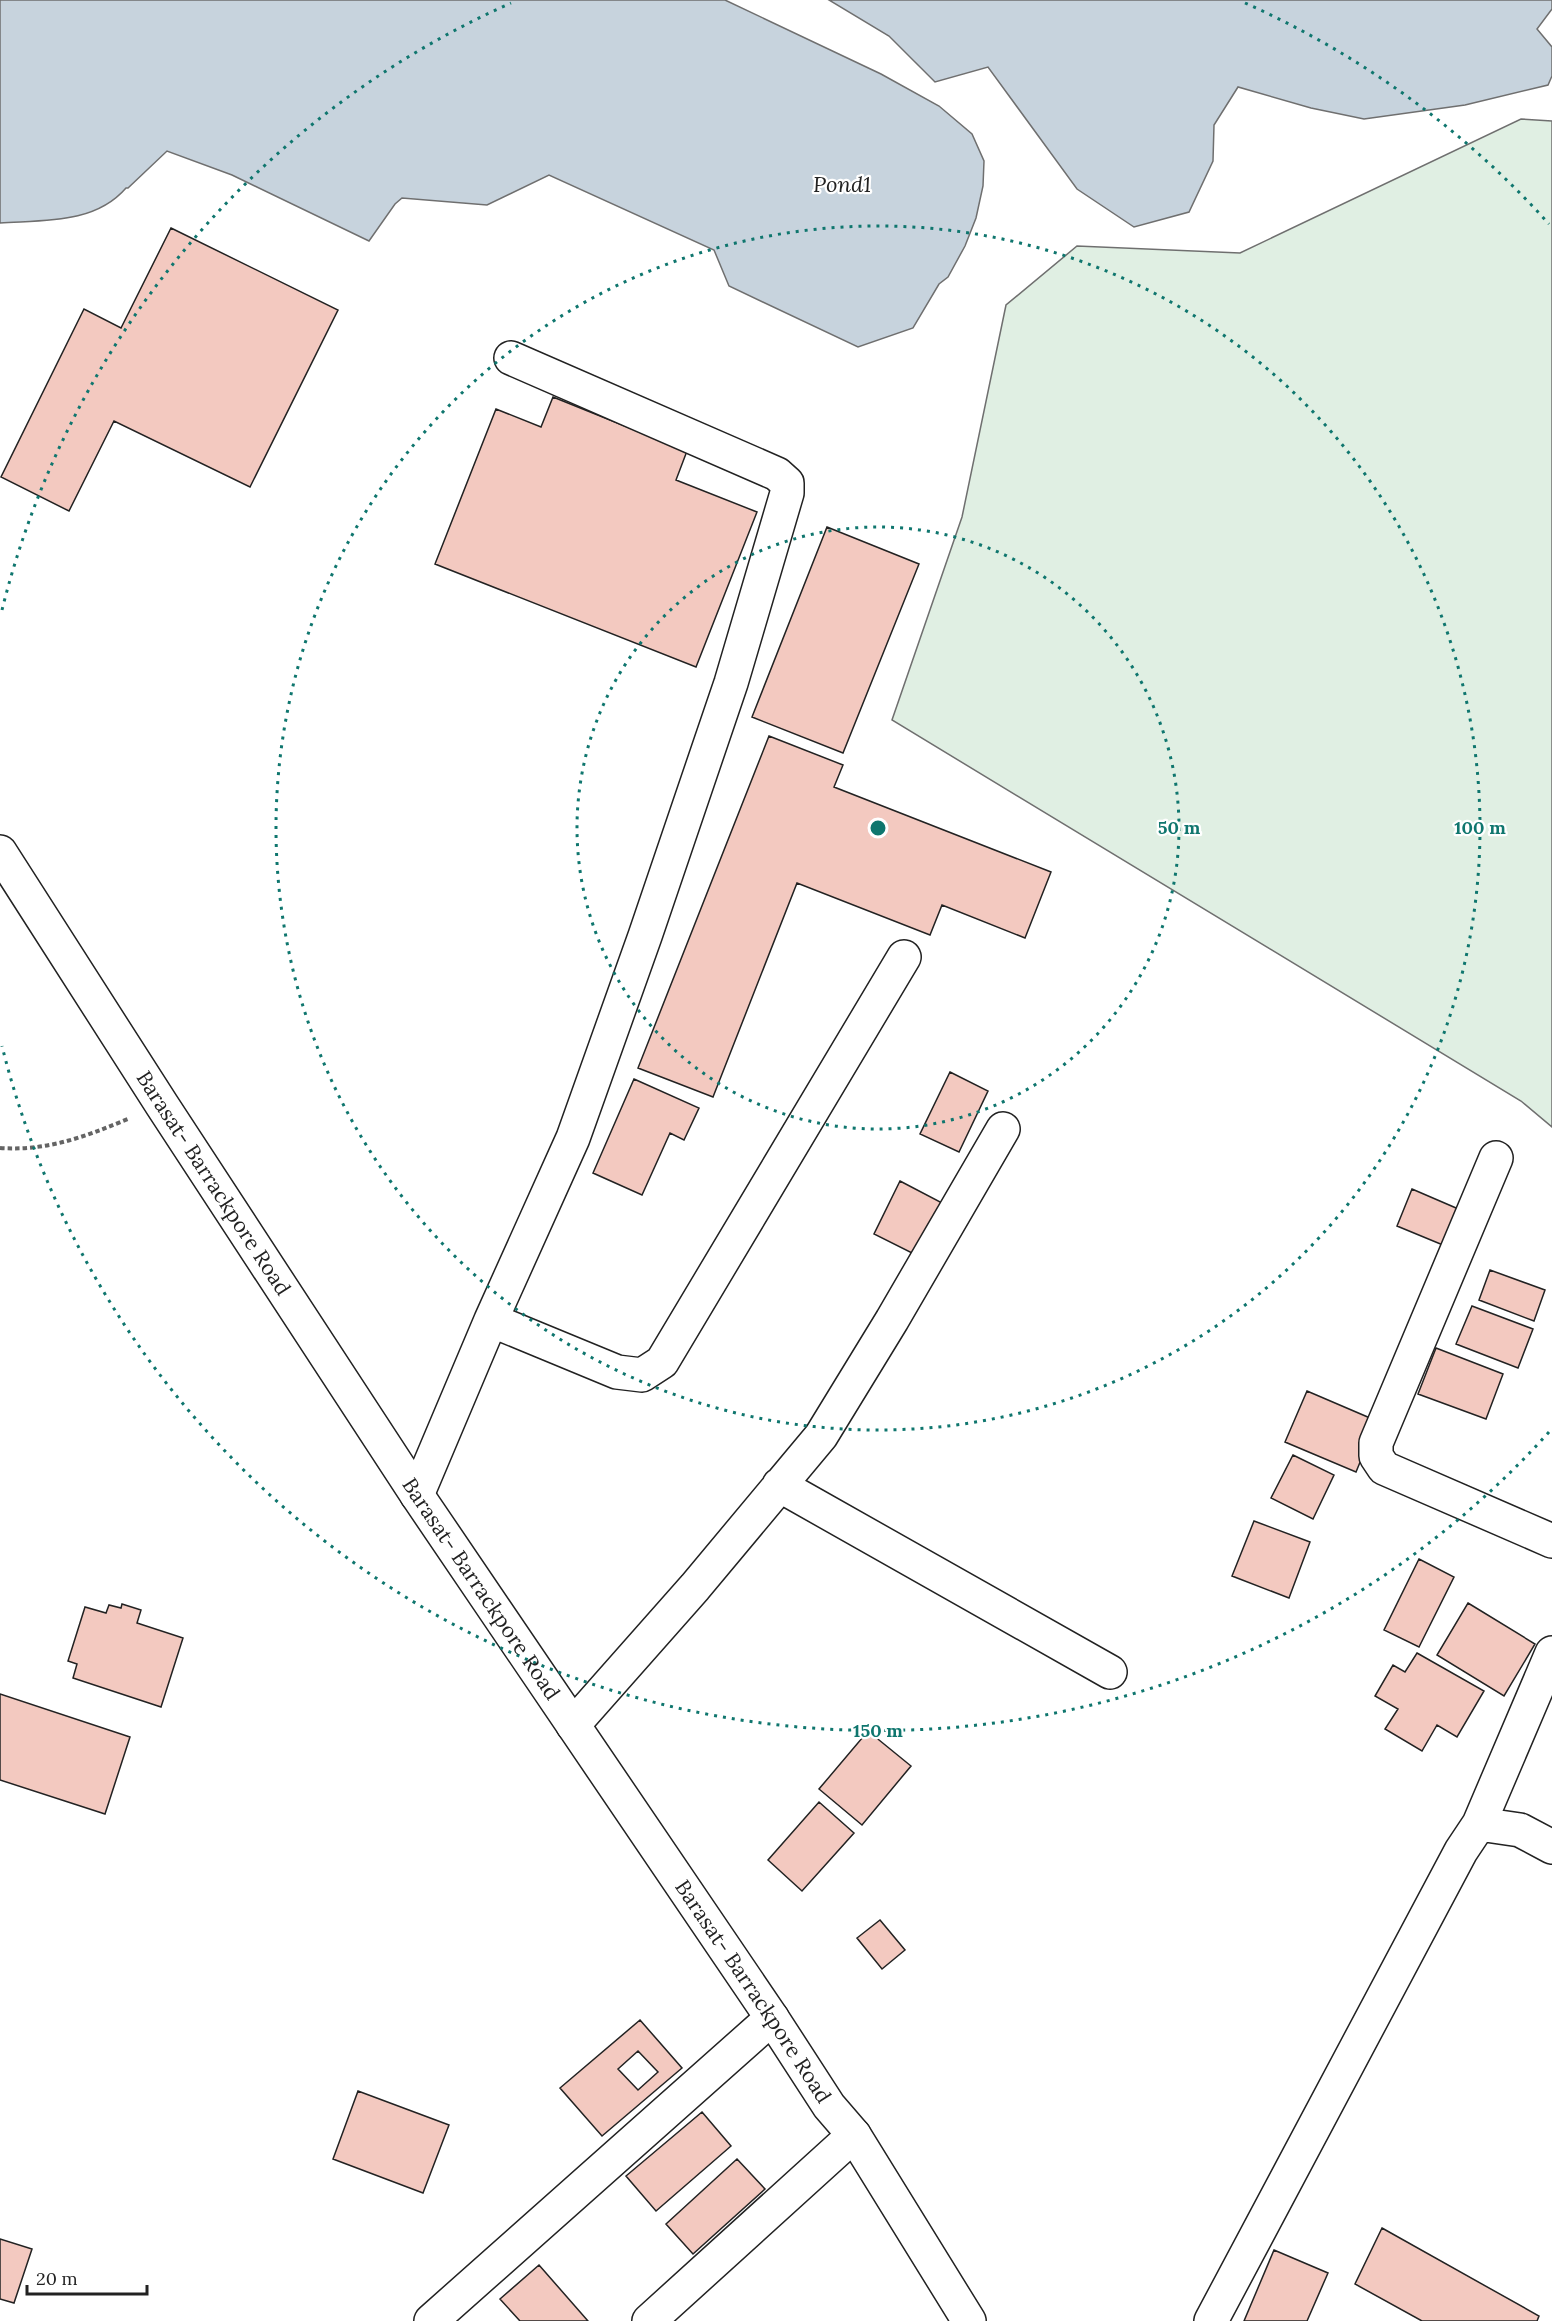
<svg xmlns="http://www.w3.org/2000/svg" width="1552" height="2321" viewBox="0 0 1552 2321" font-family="Lora,serif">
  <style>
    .green { fill: #e0efe3; stroke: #6f6f6f; stroke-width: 1.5 }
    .water { fill: #c7d3dd; stroke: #6f6f6f; stroke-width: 1.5 }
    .building { fill: #f3c9c0; stroke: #222; stroke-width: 1.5; fill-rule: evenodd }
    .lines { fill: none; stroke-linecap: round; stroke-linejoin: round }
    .street-casing { stroke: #222; stroke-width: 36 }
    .primary-casing { stroke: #222; stroke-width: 36 }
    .path { stroke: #646464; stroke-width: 4; stroke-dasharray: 4.5 3; stroke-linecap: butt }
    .street { stroke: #fff; stroke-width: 33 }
    .primary { stroke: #fff; stroke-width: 33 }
    .ring { fill: none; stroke: #0f766e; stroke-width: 3; stroke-dasharray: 3 6 }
    .labels { text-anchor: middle; stroke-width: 4.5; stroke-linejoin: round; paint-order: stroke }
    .street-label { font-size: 21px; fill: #222; stroke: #fff }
    .water-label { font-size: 22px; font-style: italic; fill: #222; stroke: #fff }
    .centre { fill: #0f766e; stroke: #fff; stroke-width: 3 }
    .ring-label { font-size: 18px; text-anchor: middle; font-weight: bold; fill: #0f766e; stroke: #fff; stroke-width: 4.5; stroke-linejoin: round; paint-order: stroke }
  </style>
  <rect width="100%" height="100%" fill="#fff"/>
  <path class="green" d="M1521,119l31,2v1006l-31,-26 -629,-381 70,-203 44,-212 71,-59 163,7z"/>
  <path class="water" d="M0,0h725l156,74 58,32 33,28 12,27 -1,25 -7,32 -11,28 -17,31 -9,7 -26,44 -55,19 -129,-61 -15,-36 -165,-75 -62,30 -85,-7 -7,6 -26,37 -137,-66 -65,-24 -39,37h-2c-31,36 -82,32 -126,35z
    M829,0h723v9l-15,20 15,18v29l-4,9 -83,20 -101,14 -53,-11 -73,-21 -24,38 -1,36 -24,51 -55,15 -57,-38 -89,-122 -53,15 -46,-46z"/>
  <path class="building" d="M171,228l167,82 -88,177 -136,-66 -45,90 -68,-34 83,-168 37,19z
    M553,397l134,54 -11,29 81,32 -61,155 -261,-103 61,-155 45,18z
    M827,527l92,37 -76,189 -91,-36z
    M769,736l74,29 -9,22 217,85 -26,66 -83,-33 -12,30 -133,-52 -84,214 -75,-29z
    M950,1072l38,19 -29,61 -39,-18z
    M634,1079l65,29 -15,32 -14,-7 -28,62 -49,-22z
    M900,1181l46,24 -26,52 -46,-23z
    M1412,1189l58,25 -15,36 -58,-24z
    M1490,1270l55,20 -11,31 -55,-21z
    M1472,1306l61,23 -15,39 -62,-24z
    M1436,1348l67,26 -17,45 -68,-25z
    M1307,1391l70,30 -21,51 -71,-30z
    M1293,1455l41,20 -21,44 -42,-21z
    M1254,1521l56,21 -21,56 -57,-22z
    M1419,1559l35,18 -35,70 -35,-17z
    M1468,1603l67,41 -31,52 -67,-41z
    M122,1604l19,6 -4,13 46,15 -22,69 -88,-29 4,-14 -9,-3 17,-54 21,6 3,-8 12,3z
    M1417,1653l67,38 -27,46 -20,-12 -15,26 -37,-22 13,-20 -23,-13 18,-31 12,7z
    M0,1694l130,43 -25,77 -105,-34z
    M868,1731l43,35 -49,59 -43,-36z
    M819,1802l35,31 -52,58 -34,-31z
    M880,1920l25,30 -23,19 -25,-31z
    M640,2020l42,48 -80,68 -42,-48zM638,2051l20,21 -20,18 -20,-21z
    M358,2091l91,34 -26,68 -90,-34z
    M702,2112l29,34 -75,65 -30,-35z
    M737,2159l28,30 -72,65 -27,-30z
    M1382,2228l157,88 -2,5h-115l-67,-37z
    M0,2239l32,10 -18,54 -14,-4z
    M1274,2250l54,23 -21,48h-63z
    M539,2265l49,56h-68l-20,-22z"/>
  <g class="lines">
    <g class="street-casing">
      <path id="street" d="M1496,1158l-120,285v13l8,12 168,73
        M491,1320l126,52 25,3 20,-13 242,-405
        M779,1485l331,187
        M417,1495l74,-175 82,-182 72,-202 86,-253 56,-190v-10l-10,-9 -266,-116
        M573,1725l122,-138 126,-151 71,-116 111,-191
        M1479,1824l73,-171
        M431,2321l341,-303
        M649,2321l205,-186
        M1211,2321l250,-470 18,-27 41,6 32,17"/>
    </g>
    <g class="primary-casing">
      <g id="primary">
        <path id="s1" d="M0,852l162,253 255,390 355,523 57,88 25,29 115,186"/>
      </g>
    </g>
    <path class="path" d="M0,1148c48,3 84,-11 128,-29"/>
    <use href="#street" class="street"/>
    <use href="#primary" class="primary"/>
  </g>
  <g class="ring">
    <circle cx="878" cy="828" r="301"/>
    <circle cx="878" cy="828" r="602"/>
    <path d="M1549 1432A903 903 0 0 1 2 1046M2 610A903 903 0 0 1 511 3M1245 3A903 903 0 0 1 1549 224"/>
  </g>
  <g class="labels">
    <g class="street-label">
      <text dy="7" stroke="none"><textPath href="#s1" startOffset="394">Barasat- Barrackpore Road</textPath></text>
      <text dy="7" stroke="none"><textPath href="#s1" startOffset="880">Barasat- Barrackpore Road</textPath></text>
      <text dy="7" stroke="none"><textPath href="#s1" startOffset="1366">Barasat- Barrackpore Road</textPath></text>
    </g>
    <g class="water-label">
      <text x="842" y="192">Pond1</text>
    </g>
  </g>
  <circle cx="878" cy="828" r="9" class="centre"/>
  <g class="ring-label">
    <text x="1179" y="834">50 m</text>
    <text x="1480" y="834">100 m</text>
    <text x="878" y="1737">150 m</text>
  </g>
  <path d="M27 2285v9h120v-9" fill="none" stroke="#222222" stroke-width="3"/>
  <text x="36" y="2285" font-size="18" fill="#222222" stroke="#ffffff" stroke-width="4.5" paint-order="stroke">20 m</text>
</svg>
